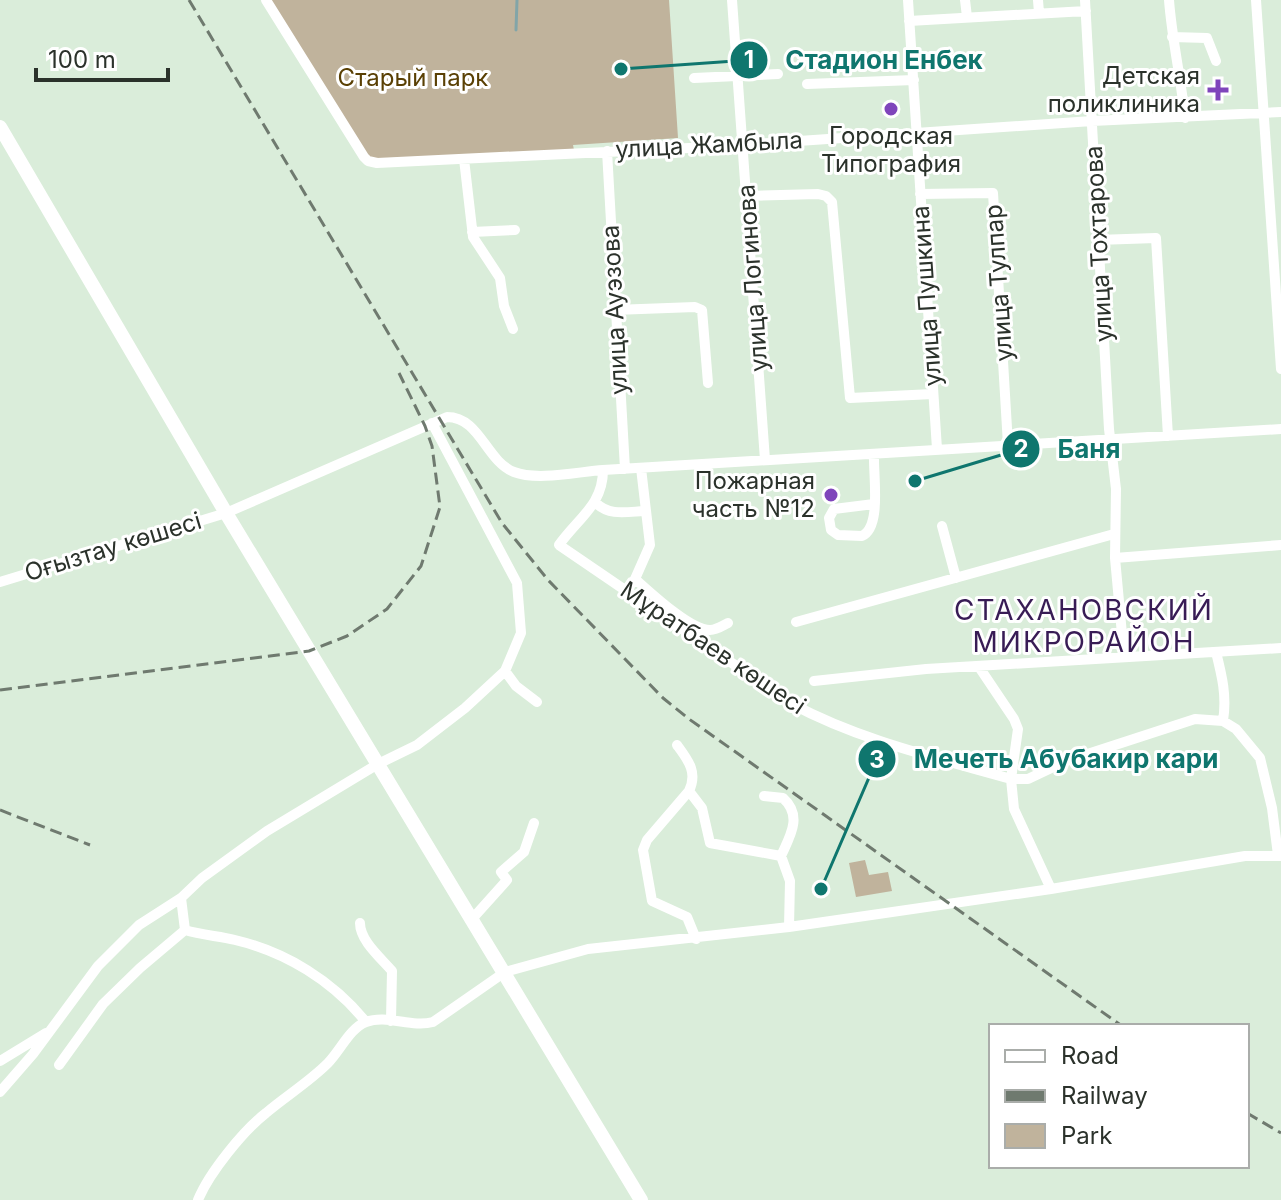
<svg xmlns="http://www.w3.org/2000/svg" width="1281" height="1200" viewBox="0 0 1281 1200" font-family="Inter,sans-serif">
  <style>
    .green { fill: #c0b39c }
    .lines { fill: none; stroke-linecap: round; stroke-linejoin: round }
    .stream { stroke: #82a5a8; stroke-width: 3 }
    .street { stroke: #fff; stroke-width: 10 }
    .secondary { stroke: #fff; stroke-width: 14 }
    .rail { stroke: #6f7a6f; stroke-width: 3; stroke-dasharray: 12 6; stroke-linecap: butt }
    .poi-dot { fill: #7f45bb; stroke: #fff; stroke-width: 3 }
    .labels { text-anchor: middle; stroke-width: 6; stroke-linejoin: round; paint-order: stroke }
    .poi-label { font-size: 24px; fill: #2b322b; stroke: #fff; text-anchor: end }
    .park-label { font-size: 24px; fill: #5a4004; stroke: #fff }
    .street-label { font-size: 24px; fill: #2b322b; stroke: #fff }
    .quarter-label { font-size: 28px; letter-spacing: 2px; fill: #381c55; stroke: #fff }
    .leader { fill: none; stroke: #0f766e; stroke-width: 3 }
    .callout-dot { fill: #0f766e; stroke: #fff; stroke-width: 3 }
    .mark-label { font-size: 24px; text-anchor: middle; font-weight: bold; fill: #fff }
    .callout-label { font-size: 26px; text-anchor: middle; font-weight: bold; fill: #0f766e; stroke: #fff; stroke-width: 6; stroke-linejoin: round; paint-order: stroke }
  </style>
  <rect width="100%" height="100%" fill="#daedda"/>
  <path class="green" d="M269,0h400l9,138 -105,7 1,5 -205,9z
    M865,860l4,15 19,-3 4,19 -36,6 -7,-34z"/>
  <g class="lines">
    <path class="stream" d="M516,30l1,-30"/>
    <path class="street" d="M266,0l98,157 4,4 9,2 333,-16 382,-26 189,-9
      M732,0l33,460
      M908,0l29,449
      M965,0l2,17
      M1038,0l1,13
      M1085,0l24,429 7,60 -1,69 9,98
      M1169,0c3,40 12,78 16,118
      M1256,0l25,369
      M909,21l177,-10
      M1172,37l35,1 9,23
      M694,78l84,-4
      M807,84l107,-4
      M607,151l18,318
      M464,159l9,78 27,41 4,28 9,23
      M920,194l73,-1 15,252
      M748,196l70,-2 8,2 6,6 18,196 83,-4
      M472,232l43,-2
      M1097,240l59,-2 12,198
      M614,310l81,-3 7,3 6,73
      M874,454c-1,21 8,73 -12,82l-24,-1 -7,-5 -2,-12 5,-9 40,-5
      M603,470c0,35 -25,48 -44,75l233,159c67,36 145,54 219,75h17l38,-18 129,-42 28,2 13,8 24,29 12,50 6,47
      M596,503c13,13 30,9 48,8
      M942,526l14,52
      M1115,558l166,-13
      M635,579c16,14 55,51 75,51 7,0 12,-4 18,-7
      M0,582l226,-69 221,-96c33,0 39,44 67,55 23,9 63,0 89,-2l678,-41
      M627,589l8,-10 15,-34 -9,-77
      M796,622l318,-88
      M1216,652c6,24 11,44 7,69
      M979,667l35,52 4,10 -7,50 3,30 37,80
      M505,671l11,15 21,16
      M814,681l112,-12 355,-21
      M677,745c11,15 21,27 12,46l-42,49 -4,10 9,51 35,16 9,22
      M689,791l13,17 8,35 71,13 9,25 -1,46
      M764,796l19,2c20,18 7,38 -2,58
      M181,898l4,32
      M473,918l34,-38 -6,-8 23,-20 10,-29
      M360,923c0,18 21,35 32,48l-1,50
      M185,930c16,5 33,6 50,10 51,12 98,41 131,82
      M0,1061l46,-28
      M59,1065l44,-61 37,-36 45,-38
      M0,1092l33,-38 65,-88 41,-41 42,-27 21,-20 65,-47 111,-67 39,-19 48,-37 40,-37 16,-38 -4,-50 -85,-160
      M198,1200c11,-27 45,-69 68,-87 20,-17 43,-31 62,-50 12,-12 22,-35 38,-41 21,-8 45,6 67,0l72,-50 83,-23 201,-22 262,-38 194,-33h36"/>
    <path class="secondary" d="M0,127l226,386 415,687"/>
    <path class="rail" d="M189,0l313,523 46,57 115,118 26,21 433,307
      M0,690l309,-39 38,-15 40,-27 34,-43 19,-59 -8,-61 -7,-20 -26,-53
      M0,810l90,35
      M1247,1113l34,20"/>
  </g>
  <g class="poi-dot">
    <path d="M1214 78h8v8h8v8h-8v8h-8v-8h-8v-8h8z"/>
    <circle cx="891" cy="109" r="8"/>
    <circle cx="831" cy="495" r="8"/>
  </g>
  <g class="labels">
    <g class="poi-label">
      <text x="1200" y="84">Детская<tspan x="1200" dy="28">поликлиника</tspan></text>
      <text x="891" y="144" text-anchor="middle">Городская<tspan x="891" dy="28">Типография</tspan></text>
      <text x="815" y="489">Пожарная<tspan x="815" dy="28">часть №12</tspan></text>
    </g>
    <g class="park-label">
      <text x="413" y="86">Старый парк</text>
    </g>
    <g class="street-label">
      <text transform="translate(709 145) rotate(-3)" y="8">улица Жамбыла</text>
      <text transform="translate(1099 244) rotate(-93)" y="8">улица Тохтарова</text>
      <text transform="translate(753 278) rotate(-94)" y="8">улица Логинова</text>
      <text transform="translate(999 283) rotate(-94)" y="8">улица Тулпар</text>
      <text transform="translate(927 296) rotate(-94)" y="8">улица Пушкина</text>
      <text transform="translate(615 310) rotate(-93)" y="8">улица Ауэзова</text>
      <text transform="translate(113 547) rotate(-17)" y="8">Оғызтау көшесі</text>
      <text transform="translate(713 648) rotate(34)" y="8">Мұратбаев көшесі</text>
    </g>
    <g class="quarter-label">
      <text x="1084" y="620">СТАХАНОВСКИЙ<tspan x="1084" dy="32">МИКРОРАЙОН</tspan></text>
    </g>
  </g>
  <path class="leader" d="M621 69L749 60M915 481L1021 449M821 889L877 759"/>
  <g class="callout-dot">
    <circle cx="621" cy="69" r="8"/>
    <circle cx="915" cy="481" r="8"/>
    <circle cx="821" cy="889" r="8"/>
    <circle cx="749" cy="60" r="20"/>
    <circle cx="1021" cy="449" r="20"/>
    <circle cx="877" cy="759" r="20"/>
  </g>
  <g class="mark-label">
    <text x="749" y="68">1</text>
    <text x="1021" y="457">2</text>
    <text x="877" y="768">3</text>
  </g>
  <g class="callout-label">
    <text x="884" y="69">Стадион Енбек</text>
    <text x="1089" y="458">Баня</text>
    <text x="1066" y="768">Мечеть Абубакир кари</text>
  </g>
  <rect x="989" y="1024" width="260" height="144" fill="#ffffff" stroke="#aaadaa" stroke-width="2"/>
  <rect x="1005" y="1050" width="40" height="12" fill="#ffffff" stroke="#aaadaa" stroke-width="2"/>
  <text x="1061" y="1064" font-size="24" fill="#2b322b">Road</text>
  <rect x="1005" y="1090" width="40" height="12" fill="#6f7a6f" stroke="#aaadaa" stroke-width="2"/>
  <text x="1061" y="1104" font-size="24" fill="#2b322b">Railway</text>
  <rect x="1005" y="1124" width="40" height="24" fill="#c0b39c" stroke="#aaadaa" stroke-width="2"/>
  <text x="1061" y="1144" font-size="24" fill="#2b322b">Park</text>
  <path d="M36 68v12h132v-12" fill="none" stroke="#2b322b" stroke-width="4"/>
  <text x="48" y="68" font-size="24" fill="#2b322b" stroke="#ffffff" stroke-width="6" paint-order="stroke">100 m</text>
</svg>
